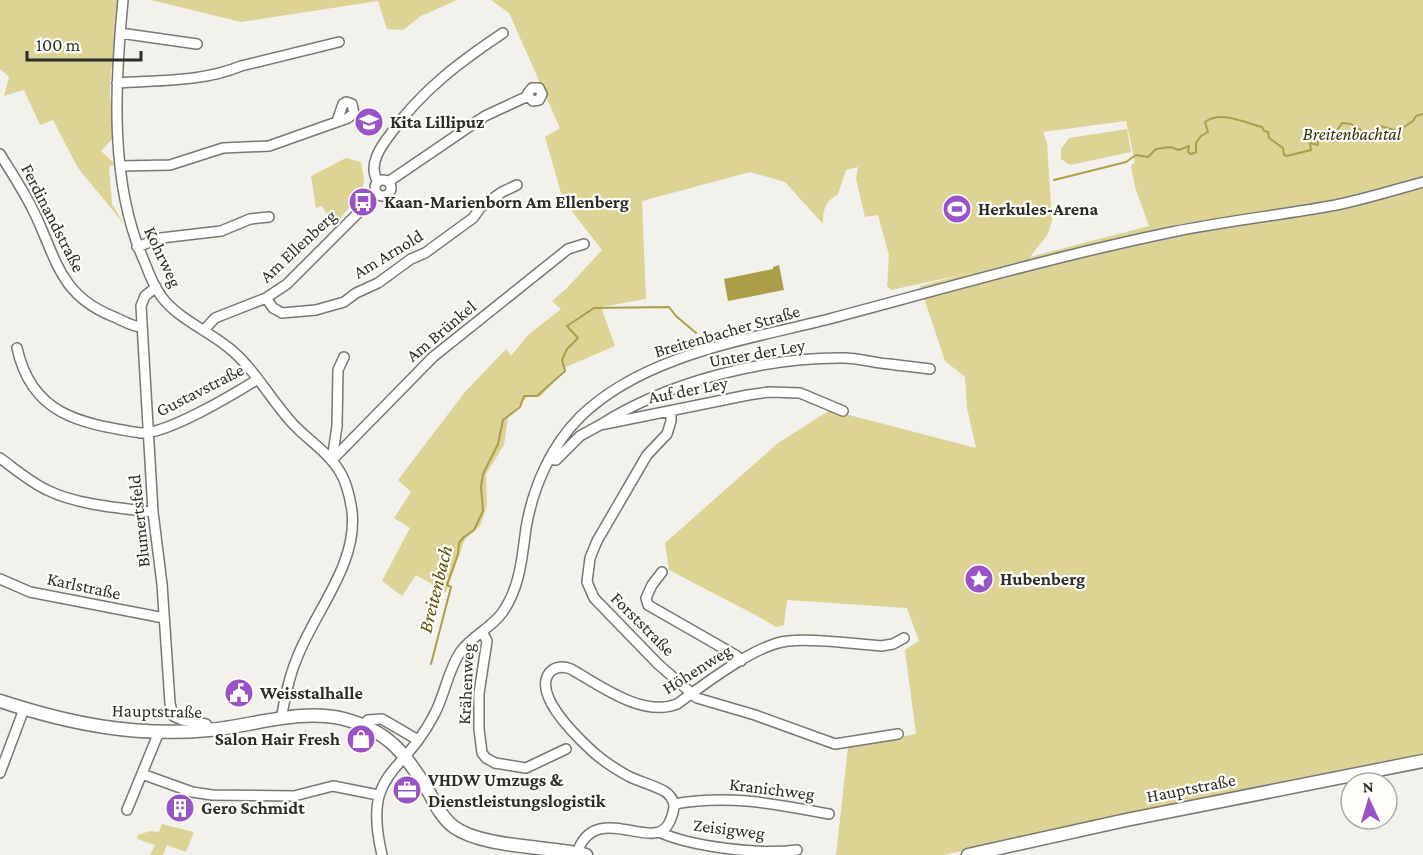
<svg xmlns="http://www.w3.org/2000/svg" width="1423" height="855" viewBox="0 0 1423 855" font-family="'Crimson Pro',serif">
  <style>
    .green { fill: #ddd395; fill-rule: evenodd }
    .water { fill: #ac9e48 }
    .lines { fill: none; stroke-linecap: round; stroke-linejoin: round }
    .stream { stroke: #ac9e48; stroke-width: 2 }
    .minor-casing { stroke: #787771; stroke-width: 12 }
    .major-casing { stroke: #787771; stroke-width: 15 }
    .minor { stroke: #fff; stroke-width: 9 }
    .major { stroke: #fff; stroke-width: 12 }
    .labels { text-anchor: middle; stroke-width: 4.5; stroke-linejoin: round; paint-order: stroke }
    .poi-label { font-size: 18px; font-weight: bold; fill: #2c2c29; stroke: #fffef9; text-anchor: start }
    .park-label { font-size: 18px; font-style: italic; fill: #363009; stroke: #fffef9 }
    .street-label { font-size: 18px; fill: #2c2c29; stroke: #fffef9 }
    .water-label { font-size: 20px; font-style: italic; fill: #5a500c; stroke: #fffef9 }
  </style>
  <rect width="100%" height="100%" fill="#f2f1eb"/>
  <path class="green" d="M0,0h120l-7,67 -2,1 -1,27 4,42 -13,14 14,13 -6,3 3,37 12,20 -46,-56 -25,-48 -13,5 -16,-35 -20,6 5,-19 -9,-8z
    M151,0h306l-36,16 -18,14 -16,-1 -9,-28 -137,21z
    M491,0h932v755l-189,37 -291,63h-107l12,-108 68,-13 -11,-84 14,-9 -12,-33 -120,-8 -3,25 -8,2 -13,-8 -94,-49 -4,-27 113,-100 52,-33 146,38 -9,-40 -2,-31 -20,-16 -25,-75 45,-12 -74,16 -4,-4 2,-31 -11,-40 -13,2 -9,-38 2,-12 -12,3 -8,24c-13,8 -15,15 -15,30l-38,-42 -35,-10 -108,29 4,98 -45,8 14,39 -49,21 -26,30 -11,-2 -21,22 -4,28 -18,29 1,32 -7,20 -15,13 -19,53 -30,-17 -14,21 -20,-15 28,-53 -16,-10 17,-26 -13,-12 67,-88 41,-43 5,7 17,-21 33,-26 -9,-8 14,-12 36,-39 -39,-50 -18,-63 15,-9 -51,-115zM1126,121l9,41 -4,4 4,21 14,39 -119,31 18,-23 4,-14 -5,-77 -4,-11z
    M1127,129l4,23 -61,13 -9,-6v-10l8,-11z
    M346,158l15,4 3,18 -2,12 -28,34 -12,-20 -6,2 -5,-32z
    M162,824l32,8 -8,20 -19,-7 -4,10h-13l5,-10 -18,-6 1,-4 12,-4 9,1z"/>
  <path class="water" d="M779,265l5,25 -56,11 -4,-22 49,-10v-2z"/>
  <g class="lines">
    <path class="stream" d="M1054,180l72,-18 10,-7 12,2 8,-8 14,-2 9,3 10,-4 -1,6 3,2 5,-2v-9l5,-7 7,-4 -3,-10c16,-12 40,1 57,5l2,4 4,1 1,6 14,10 1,7 3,1 24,-6 -1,-7 8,2 -1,-7 3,-2 11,5 7,-1v-5h-4l8,-12 9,1 13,8 11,1 5,-7 18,5 15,-10 3,-5 7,-2
      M431,664l20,-77 -4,-2 11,-31 1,-11 5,-6 10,-7 9,-19 -2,-24 2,-13 15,-30 5,-24 17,-13 4,-11h13l28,-25 -3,-11 5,-11 11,-11 -11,-12 27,-18 75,-1 7,9 20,17"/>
    <g class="minor-casing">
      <path id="minor" d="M123,0c-8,84 -14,185 22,263 4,11 9,23 16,33 17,23 46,34 68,52 26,21 41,51 64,76 15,16 36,29 47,48 7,11 10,26 12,39 6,53 -37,100 -55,147 -8,19 -12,40 -16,61
        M120,33l77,11
        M117,83c41,-3 86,-1 124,-17l98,-24
        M0,154c11,18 23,36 33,56 23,46 25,84 79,106 10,4 20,11 30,11
        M120,166l50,-1 53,-17 46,-2 79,-28 6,-5 -2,-9 -6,-2 -3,2 -6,17
        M375 188a8 8 0 1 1 16 0a8 8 0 1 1-16 0Z
        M378,182c-11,-17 3,-36 14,-50 30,-42 69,-71 111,-99
        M388,182l97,-66 43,-20v-3l4,-5h7l3,6 -3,6 -6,1 -5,-5
        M137,247l24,-9 60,-7 29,-12 19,-2
        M156,287l-11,9 -4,10 12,206 9,72 8,119 3,13 9,4 24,4 4,6
        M266,298l7,10 9,5 34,-3 28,-8 12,-9 22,-10 33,-24 14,-6 48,-35 8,-11 21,-15 15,-7
        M204,330l11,-12 51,-20 21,-14 90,-90
        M17,348c15,68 64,75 123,85 26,2 94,-39 118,-54
        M671,412v9l-4,13 -20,21 -50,86 -7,17 -3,24 7,16 64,66 39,34 58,17 80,29 63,-10
        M600,425c67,-43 164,-68 244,-67 15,0 30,5 45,6 14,2 27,3 41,5
        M0,458c15,11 30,24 47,32 30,15 73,18 106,22
        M549,459l7,1 24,-24 20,-11 148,-30 21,-3 31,1 43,18
        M332,460l101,-103 135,-108 16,-5
        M332,460l5,-34 1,-56 6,-13
        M662,572l-10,13 -6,13 2,7 89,51 4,5
        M0,579l30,13 134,26
        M482,632l5,9 -8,52v36l3,24 4,5 9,5 31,5 40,-19
        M363,725l5,-5 14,-1 36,21
        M0,773l24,-64
        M142,774l50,18 20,3 82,1 39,-10 45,9
        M674,804c56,-10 101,0 155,10
        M127,810l32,-78
        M659,832c33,15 102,23 138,18
        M577,853c18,-54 77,1 92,-30 3,-6 5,-12 5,-18 -1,-6 -5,-11 -10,-14 -11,-6 -23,-9 -34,-14 -13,-7 -27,-16 -38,-26 -14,-13 -61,-57 -42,-79 6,-6 13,-6 21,-3 28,16 72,49 106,35 28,-20 79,-60 111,-63 26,-3 66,3 93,5l12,-2 11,-6
        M382,855c-20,-85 20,-78 52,-140 11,-20 14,-46 27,-64 11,-15 30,-23 41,-38 18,-25 20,-55 24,-85 7,-41 25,-82 54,-111 63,-62 166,-77 249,-98 113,-30 227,-63 343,-87 54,-11 109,-17 164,-27 29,-6 58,-15 87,-23"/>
    </g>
    <g class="major-casing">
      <path id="major" d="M0,701c70,23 136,36 209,29 44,-4 91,-22 135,-11 46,12 63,37 86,75 6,12 13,25 24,33 29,21 95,19 132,28
        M968,855l158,-35 297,-59"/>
    </g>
    <use href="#minor" class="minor"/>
    <use href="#major" class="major"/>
  </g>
  <defs>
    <g id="school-disc" transform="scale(1.5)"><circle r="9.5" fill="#9953c6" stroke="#fffef9"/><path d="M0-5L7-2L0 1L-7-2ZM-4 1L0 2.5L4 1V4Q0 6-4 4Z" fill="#fff"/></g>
    <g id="bus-disc" transform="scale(1.5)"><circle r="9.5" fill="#9953c6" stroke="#fffef9"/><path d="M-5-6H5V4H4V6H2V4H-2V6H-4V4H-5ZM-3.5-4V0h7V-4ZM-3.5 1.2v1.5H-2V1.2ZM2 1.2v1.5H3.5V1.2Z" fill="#fff"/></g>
    <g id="stadium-disc" transform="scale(1.5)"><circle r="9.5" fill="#9953c6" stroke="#fffef9"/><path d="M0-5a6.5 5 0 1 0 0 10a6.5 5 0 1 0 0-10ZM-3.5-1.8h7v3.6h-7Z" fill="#fff"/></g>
    <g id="sight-disc" transform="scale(1.5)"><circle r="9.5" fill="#9953c6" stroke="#fffef9"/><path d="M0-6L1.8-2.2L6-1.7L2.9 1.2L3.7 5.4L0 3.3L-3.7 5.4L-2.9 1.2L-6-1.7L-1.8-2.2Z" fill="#fff"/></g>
    <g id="civic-disc" transform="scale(1.5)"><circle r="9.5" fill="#9953c6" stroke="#fffef9"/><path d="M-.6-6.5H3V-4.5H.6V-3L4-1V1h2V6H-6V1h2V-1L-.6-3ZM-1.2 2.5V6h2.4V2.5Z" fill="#fff"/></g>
    <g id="shop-disc" transform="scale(1.5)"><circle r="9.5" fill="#9953c6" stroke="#fffef9"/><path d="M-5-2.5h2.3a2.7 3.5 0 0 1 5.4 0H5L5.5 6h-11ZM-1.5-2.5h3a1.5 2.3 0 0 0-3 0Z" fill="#fff"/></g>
    <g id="office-disc" transform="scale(1.5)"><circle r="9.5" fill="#9953c6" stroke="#fffef9"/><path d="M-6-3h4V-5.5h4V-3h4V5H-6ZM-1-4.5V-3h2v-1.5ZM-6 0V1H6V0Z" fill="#fff"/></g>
    <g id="building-disc" transform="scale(1.5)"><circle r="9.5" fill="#9953c6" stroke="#fffef9"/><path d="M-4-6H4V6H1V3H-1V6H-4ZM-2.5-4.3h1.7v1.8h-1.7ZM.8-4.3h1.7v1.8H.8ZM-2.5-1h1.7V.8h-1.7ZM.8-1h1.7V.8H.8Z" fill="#fff"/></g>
  </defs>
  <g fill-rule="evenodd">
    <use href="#school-disc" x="369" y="122"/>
    <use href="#bus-disc" x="363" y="202"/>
    <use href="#stadium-disc" x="957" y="209"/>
    <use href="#sight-disc" x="979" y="579"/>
    <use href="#civic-disc" x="239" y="693"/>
    <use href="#shop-disc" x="361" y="739"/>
    <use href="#office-disc" x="407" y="790"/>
    <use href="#building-disc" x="180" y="808"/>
  </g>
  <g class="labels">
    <g class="poi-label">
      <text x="390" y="128">Kita Lillipuz</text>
      <text x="384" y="208">Kaan-Marienborn Am Ellenberg</text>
      <text x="978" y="215">Herkules-Arena</text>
      <text x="1000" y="585">Hubenberg</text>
      <text x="260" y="699">Weisstalhalle</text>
      <text x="340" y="745" text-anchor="end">Salon Hair Fresh</text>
      <text x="428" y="786">VHDW Umzugs &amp;<tspan x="428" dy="21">Dienstleistungslogistik</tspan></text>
      <text x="201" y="814">Gero Schmidt</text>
    </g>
    <g class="park-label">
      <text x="1352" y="140">Breitenbachtal</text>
    </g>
    <g class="street-label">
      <text transform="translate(53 218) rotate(63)" y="6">Ferdinandstraße</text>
      <text transform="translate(298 246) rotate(-43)" y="6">Am Ellenberg</text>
      <text transform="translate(388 254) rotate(-31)" y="6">Am Arnold</text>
      <text transform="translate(163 257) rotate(65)" y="6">Kohrweg</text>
      <text transform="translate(441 331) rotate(-40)" y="6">Am Brünkel</text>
      <text transform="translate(727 331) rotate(-16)" y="6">Breitenbacher Straße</text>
      <text transform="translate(757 353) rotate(-10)" y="6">Unter der Ley</text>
      <text transform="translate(200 390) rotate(-27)" y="6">Gustavstraße</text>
      <text transform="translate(688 390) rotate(-11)" y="6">Auf der Ley</text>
      <text transform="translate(139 521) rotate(-96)" y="6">Blumertsfeld</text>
      <text transform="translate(84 586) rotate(12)" y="6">Karlstraße</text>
      <text transform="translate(643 624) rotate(45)" y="6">Forststraße</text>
      <text transform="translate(697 669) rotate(-32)" y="6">Höhenweg</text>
      <text transform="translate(466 684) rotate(-87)" y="6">Krähenweg</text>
      <text transform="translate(157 711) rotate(1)" y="6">Hauptstraße</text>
      <text transform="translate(1191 788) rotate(-11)" y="6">Hauptstraße</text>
      <text transform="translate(772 789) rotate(7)" y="6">Kranichweg</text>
      <text transform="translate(729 829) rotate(7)" y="6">Zeisigweg</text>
    </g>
    <g class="water-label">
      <text transform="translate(435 589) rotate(-76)" y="7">Breitenbach</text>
    </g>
  </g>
  <g transform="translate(1369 801) rotate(356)"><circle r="28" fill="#fffef9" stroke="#abaaa6" stroke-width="1.5"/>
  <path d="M0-4.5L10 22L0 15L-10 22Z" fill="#9953c6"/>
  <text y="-9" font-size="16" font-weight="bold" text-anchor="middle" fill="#2c2c29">N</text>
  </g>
  <path d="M27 51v9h114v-9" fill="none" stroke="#2c2c29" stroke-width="3"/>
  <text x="36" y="51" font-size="18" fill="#2c2c29" stroke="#fffef9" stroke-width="4.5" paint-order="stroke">100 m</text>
</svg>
